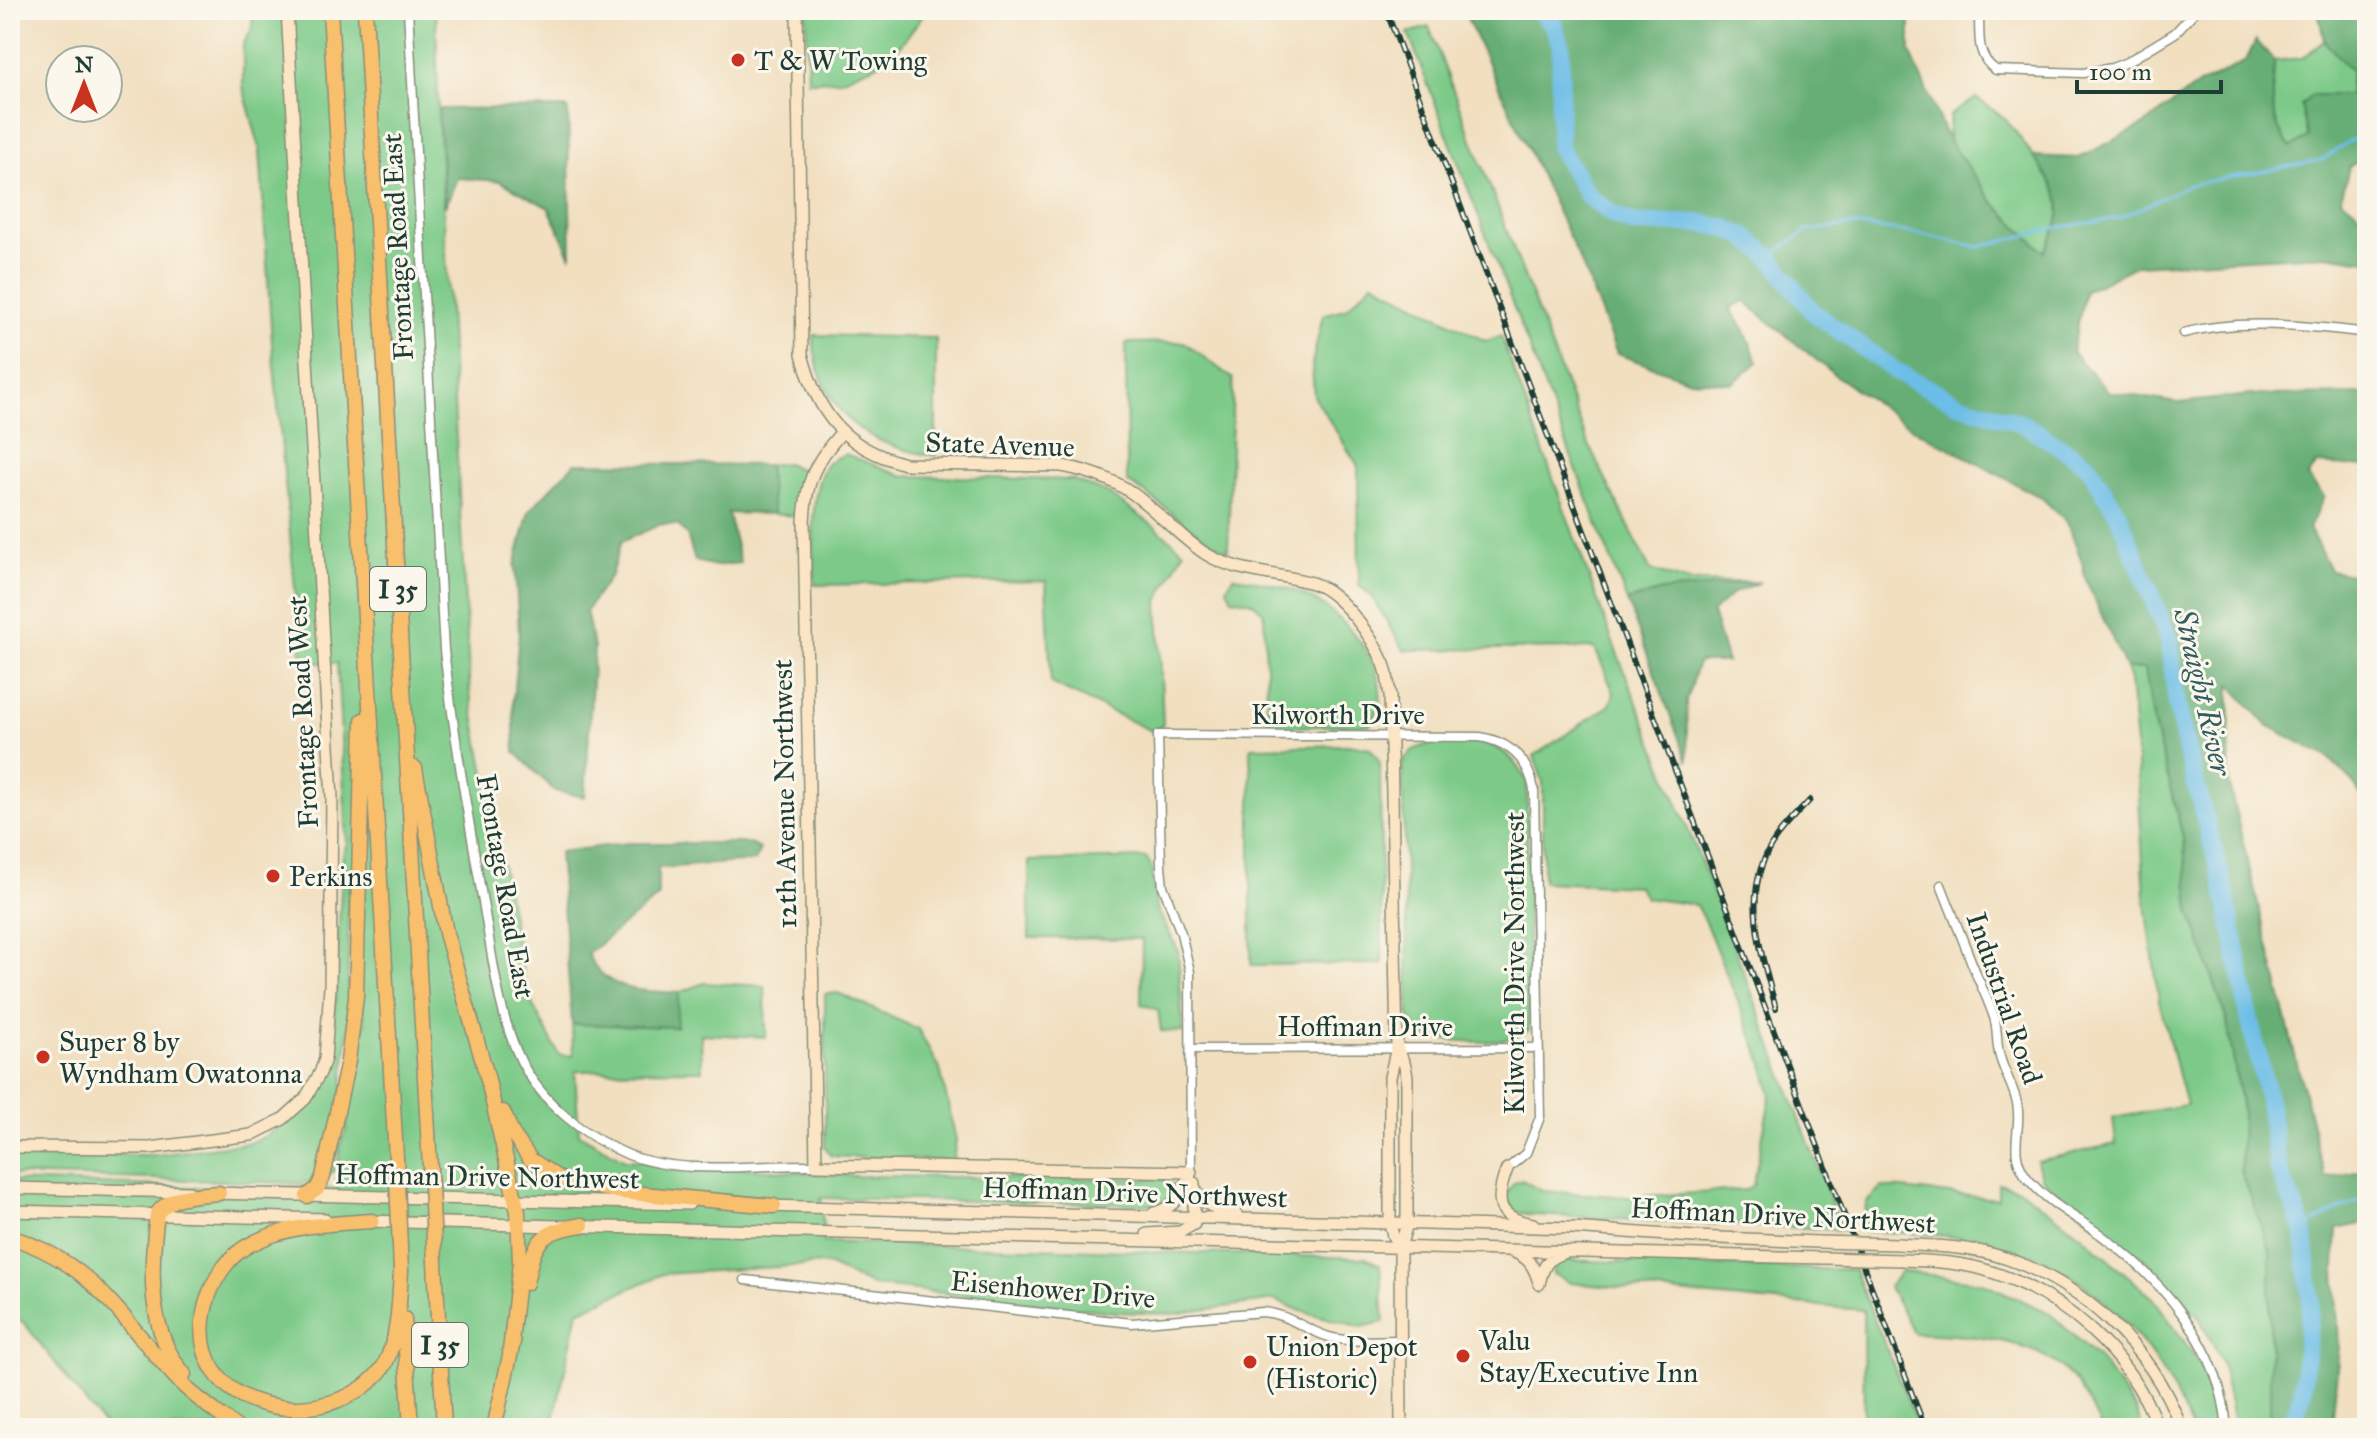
<svg xmlns="http://www.w3.org/2000/svg" width="2377" height="1438" viewBox="0 0 2377 1438" font-family="'IM FELL Great Primer',serif">
  <style>
    .green { fill: #7dca88; stroke: #4e845e; stroke-width: 2 }
    .forest { fill: #66ae74; stroke: #427654; stroke-width: 2 }
    .lines { fill: none; stroke-linecap: round; stroke-linejoin: round }
    .stream { stroke: #6cbde7; stroke-width: 3 }
    .river { stroke: #6cbde7; stroke-width: 18 }
    .street-casing { stroke: #888e7a; stroke-width: 11 }
    .secondary-casing { stroke: #888e7a; stroke-width: 14 }
    .highway-casing { stroke: #888e7a; stroke-width: 17 }
    .street { stroke: #fff; stroke-width: 8 }
    .secondary { stroke: #fce5c4; stroke-width: 11 }
    .highway { stroke: #f8bf6c; stroke-width: 14 }
    .rail-casing { stroke: #1f3d34; stroke-width: 6 }
    .rail { stroke: #fbf7ec; stroke-width: 3; stroke-dasharray: 9; stroke-linecap: butt }
    .secondary-bridge-casing { stroke: #888e7a; stroke-width: 14; stroke-linecap: butt }
    .highway-bridge-casing { stroke: #888e7a; stroke-width: 17; stroke-linecap: butt }
    .secondary-bridge { stroke: #fce5c4; stroke-width: 11 }
    .highway-bridge { stroke: #f8bf6c; stroke-width: 14 }
    .poi-dot { fill: #c8321e; stroke: #fbf7ec; stroke-width: 3 }
    .labels { text-anchor: middle; stroke-width: 6; stroke-linejoin: round; paint-order: stroke }
    .shield { fill: #fbf7ec; stroke: #61756b; stroke-width: 2 }
    .shield-label { font-size: 26px; font-weight: bold; fill: #1f3d34 }
    .poi-label { font-size: 28px; fill: #1f3d34; stroke: #fbf7ec; text-anchor: start }
    .street-label { font-size: 28px; fill: #1f3d34; stroke: #fbf7ec }
    .water-label { font-size: 30px; font-style: italic; fill: #325d61; stroke: #fbf7ec }
  </style>
  <rect width="100%" height="100%" fill="#fbf7ec"/>
  <filter id="ink" filterUnits="userSpaceOnUse"><feTurbulence type="fractalNoise" baseFrequency=".0125" numOctaves="2"/><feDisplacementMap in="SourceGraphic" scale="16" xChannelSelector="R" yChannelSelector="G"/><feConvolveMatrix kernelMatrix="1 2 1 2 8 2 1 2 1" color-interpolation-filters="sRGB"/></filter>
  <filter id="wash" filterUnits="userSpaceOnUse"><feTurbulence type="fractalNoise" baseFrequency=".006" numOctaves="4" result="noise"/><feDisplacementMap in="SourceGraphic" scale="32" xChannelSelector="R" yChannelSelector="G"/><feGaussianBlur stdDeviation="1.8" result="paint"/><feColorMatrix in="noise" values="0 0 0 0 0 0 0 0 0 0 0 0 0 0 0 0 0 1.4 0 .05"/><feComposite in="paint" operator="in"/></filter>
  <g filter="url(#wash)">
    <rect width="100%" height="100%" fill="#f1dfc0"/>
    <path class="green" d="M254,10h230l-48,2 2,97 32,585 56,298 33,63 14,1 -1,-32 103,3 4,-34 25,-10 61,3 1,51 -65,-3 1,36 -127,1 4,63 46,26 231,16 308,3 9,5v11l-13,10 -339,-7 3,44 542,16 14,7 4,57 -23,5 -60,-16 -26,-11 -102,14 -58,-2 -244,-27 -46,-21 -162,10 -85,37 -26,117h-446l-82,-105 -14,-8v-134l239,8 50,-3 37,3 4,-45 6,-14 2,-30 17,-76 -12,-71 -5,-86v168l-14,136 -20,11 -18,1 -286,-8v-21l146,1 92,-12 16,-6 43,-31 20,-28 6,-44 10,-180 4,-11 -10,-180h-35l-30,-319 -12,-195 -17,-62v-43l8,-13z
      M806,10h121l-37,49 -50,21 -32,1z
      M1429,27l159,416 62,127 39,12h71l-98,9 -35,10 -219,-568z
      M2324,41l27,29 -2,25h-37l-4,43 -18,10c-22,-26 -17,-55 -16,-87l28,-3z
      M1976,98l30,21 52,71 2,32 -16,30 -50,-49 -46,-63 2,-25z
      M1373,282l112,59 16,-5 114,312 99,246 128,336 -309,-15 -18,-3 -10,-16 9,-13 8,-3 20,11 86,6 118,-7 7,-5 18,-91 -9,-34 -56,-136 -10,-19 -50,-7 -9,-12 -94,-4v-100l-9,-26 76,-51 4,-12 -19,-45 -191,2 -32,-53 -13,-12 -1,-119 -44,-70 -2,-32 11,-49 24,-7z
      M813,335l123,3v118c-71,-9 -119,-46 -123,-121z
      M1184,342l49,37 -5,172c-39,-19 -63,-48 -101,-69l-1,-139z
      M845,454l59,22 168,4 35,13 47,33 30,25 -26,50 5,124 -12,6 -100,-48 -5,-102 -231,4c-1,-32 -8,-99 14,-123 4,-4 11,-5 16,-8z
      M787,463l16,8 -7,45 -23,-2 -5,-49z
      M1233,576c22,5 47,8 67,17 38,15 85,65 80,110 -1,7 -6,15 -10,22l-94,2 -8,-4 -4,-110 -12,-11 -20,-4 -5,-10z
      M2126,669h19l9,56 29,112 7,73 37,111 15,89 -1,60 29,80v178h-35l-14,-68 -22,-43 -55,-58 -44,-31 -59,-50 -4,-17 79,-17 -3,-26 73,-13 -27,-104 -14,-105 -9,-149 -6,-66z
      M1436,741c43,1 70,-3 91,41l2,248c-29,19 -76,10 -109,7l-11,-21 -7,-254 11,-12z
      M1354,745l16,3 10,14 2,202 -131,1v-218z
      M1146,858l5,9 6,42 21,41 5,82 -22,-1 -3,-21 -17,-6 1,-65 -113,-1v-77z
      M838,993l80,36 22,40 16,71 -3,21 -122,-5 -6,-9v-153z
      M1998,1183l23,7 59,44 74,65 46,65 17,64h-26c-34,-85 -101,-161 -192,-183 -44,-11 -90,-12 -135,-14l2,-28 16,-16 116,12z
      M1563,1260l291,10 65,158h-55l-1,-118 -293,-27 -17,-9v-9z
      M1901,1271l80,11 67,30 50,46 38,52 6,18h-42v-4c-8,-14 -15,-31 -25,-43 -40,-46 -104,-45 -161,-48l-25,-46z"/>
    <path class="forest" d="M1463,10h447v42l38,88 46,63 50,49c26,-46 18,-56 -11,-96l46,2 67,-34 45,-35 55,-28 10,-21 18,21c-1,30 -6,64 17,86l17,-9 -7,-33 11,-10h37l2,-25 -27,-29 -6,-31h49v146l-18,11 -8,32c32,23 26,25 26,62l-42,-6 -188,10 -52,26 -13,61 37,40 69,11 72,-8 117,-1v73l-50,-3 -9,13 16,20 -15,31 21,42 37,7v229l-14,-24 -25,-25 -61,-32 -37,-41 -1,101 96,393 42,-8v53l-30,6 -2,40 4,77 -7,82h-62v-178l-29,-80 1,-60 -15,-89 -37,-112 -7,-72 -29,-112 -9,-56h-19l-41,-91 -3,-16 -15,-40 -25,-24 -130,-70 -77,-53 -91,-74 -14,7 14,21 14,33 -25,21 -43,-3 -73,-26 -36,-92z
      M568,108l3,149 -22,-49 -49,-27 -43,-3 -12,29 -7,-98z
      M575,463l193,2 5,49 -45,-1 12,50 -24,3 -21,-5 -8,-26 -9,-10 -17,-1 -40,18 -10,33 -25,36 8,37 -9,149 -30,-6 -40,-39 -2,-52 6,-67 -4,-68 14,-54z
      M1760,582l-27,11 -21,20 15,49h-29l-12,39 2,61 -61,-161 35,-10z
      M628,843h120l12,6 -5,12 -97,7v29l-71,57c21,40 53,36 92,39l-3,34 -104,-3 -13,-172z"/>
    <g class="lines">
      <path class="stream" d="M2361,10l6,5
        M1770,257l36,-26 47,-6 62,8 64,14 76,-19 65,-10 69,-33 133,-25 45,-30
        M2303,1228l54,-27 10,-2"/>
      <path class="river" d="M1540,10l14,16 7,21 -2,100 29,49 25,19 22,9 66,-1 24,5 19,8 26,21 43,55 84,60 62,32 65,20 63,40 31,50 51,125 8,65 10,47 39,145 23,121 19,82 10,69 25,60 8,72 -9,94 -11,34"/>
    </g>
  </g>
  <g filter="url(#ink)">
    <g class="lines">
      <g class="street-casing">
        <path id="street" d="M408,10l36,640c10,87 25,172 40,258 9,51 14,106 37,153 22,43 64,76 108,94 54,21 129,9 187,10
          M1979,10c1,22 -4,47 17,60l87,3 29,-5 15,-6 48,-29 21,-23
          M2184,333c55,-15 126,-7 183,0
          M1941,885c12,30 24,60 36,91 6,14 14,30 18,45 3,12 1,24 5,36 4,15 14,31 17,46 6,27 -11,49 11,76 21,25 47,37 73,56 63,46 119,111 126,193
          M1191,1049l347,-1
          M1191,1172l-1,-200 -9,-39 -18,-47 -2,-20 -3,-131 322,2c30,5 48,23 54,52l6,328 -14,36 -19,16
          M745,1280l387,43 131,-11c25,2 42,18 66,25 22,6 47,3 71,3"/>
      </g>
      <g class="secondary-casing">
        <path id="secondary" d="M797,10l5,344c15,59 42,94 103,110l157,2c28,5 55,14 78,33 23,18 41,39 66,55 31,19 72,19 106,29 29,9 61,55 72,81 4,9 4,21 6,31l7,352 -7,30v146l3,13 7,11
          M841,433c-27,30 -35,48 -37,89l12,643 375,7
          M1397,1047l8,19 2,11v147l-7,23 1,181
          M10,1147l140,1 101,-13 32,-16 22,-20 15,-26 5,-14 5,-72 2,-189 -45,-788
          M1507,1169c-12,31 -12,49 26,55
          M10,1188l179,4
          M1195,1188c7,18 23,22 41,25
          M211,1193l478,11
          M766,1206l807,22 121,9 124,5
          M10,1211l315,8
          M1154,1213c22,-5 29,-21 37,-41
          M366,1221l1457,37
          M1147,1234l33,-2 14,-8v-41
          M1898,1244c32,2 65,2 97,11 83,24 157,91 186,173
          M1514,1252c15,5 21,16 25,31
          M1903,1260c27,1 53,2 79,9 78,22 148,83 176,159
          M1539,1284c4,-17 8,-27 25,-31"/>
      </g>
      <g class="highway-casing">
        <path id="highway" d="M330,10l66,1148
          M365,10l65,1157
          M415,768l31,165 41,143 31,136 2,50 -10,89
          M503,1112l9,21 18,26 31,21 60,12 153,14
          M307,1196l10,-7 6,-12 25,-116 8,-64 7,-277
          M372,1221c-40,3 -82,3 -119,22 -24,11 -40,36 -47,61 -29,113 128,134 178,62 15,-30 15,-62 17,-95
          M10,1237c90,28 113,88 174,149 16,15 35,28 53,42
          M435,1262l9,166
          M526,1283c9,-42 12,-51 56,-58
          M404,1319l7,109
          M184,1374c-37,-43 -34,-107 -27,-160 14,-20 39,-19 62,-21
          M494,1428l19,-86"/>
      </g>
      <use href="#street" class="street"/>
      <use href="#secondary" class="secondary"/>
      <use href="#highway" class="highway"/>
      <g class="rail-casing">
        <path id="rail" d="M1386,10l539,1418
          M1776,1008c-15,-56 -38,-119 1,-171 10,-13 22,-25 33,-37"/>
      </g>
      <use href="#rail" class="rail"/>
      <g class="secondary-bridge-casing">
        <path id="secondary-bridge" d="M1818,1242l80,2
          M1823,1258l80,2"/>
      </g>
      <g class="highway-bridge-casing">
        <path id="highway-bridge" d="M396,1158l5,113
          M430,1167l5,95"/>
      </g>
      <use href="#secondary-bridge" class="secondary-bridge"/>
      <use href="#highway-bridge" class="highway-bridge"/>
    </g>
  </g>
  <g class="poi-dot">
    <circle cx="738" cy="60" r="8"/>
    <circle cx="273" cy="876" r="8"/>
    <circle cx="43" cy="1057" r="8"/>
    <circle cx="1463" cy="1356" r="8"/>
    <circle cx="1250" cy="1362" r="8"/>
  </g>
  <g class="labels">
    <g class="shield">
      <rect x="370" y="567" width="56" height="44" rx="6"/>
      <rect x="412" y="1323" width="56" height="44" rx="6"/>
    </g>
    <g class="shield-label">
      <text x="398" y="598">I 35</text>
      <text x="440" y="1354">I 35</text>
    </g>
    <g class="poi-label">
      <text x="754" y="70">T &amp; W Towing</text>
      <text x="289" y="886">Perkins</text>
      <text x="59" y="1051">Super 8 by<tspan x="59" dy="32">Wyndham Owatonna</tspan></text>
      <text x="1479" y="1350">Valu<tspan x="1479" dy="32">Stay/Executive Inn</tspan></text>
      <text x="1266" y="1356">Union Depot<tspan x="1266" dy="32">(Historic)</tspan></text>
    </g>
    <g class="street-label">
      <text transform="translate(397 247) rotate(-93)" y="10">Frontage Road East</text>
      <text transform="translate(1000 444) rotate(2)" y="10">State Avenue</text>
      <text transform="translate(302 712) rotate(-93)" y="10">Frontage Road West</text>
      <text x="1338" y="724">Kilworth Drive</text>
      <text transform="translate(784 794) rotate(-91)" y="10">12th Avenue Northwest</text>
      <text transform="translate(506 886) rotate(80)" y="10">Frontage Road East</text>
      <text transform="translate(1514 963) rotate(-90)" y="10">Kilworth Drive Northwest</text>
      <text transform="translate(2005 998) rotate(71)" y="10">Industrial Road</text>
      <text x="1365" y="1036">Hoffman Drive</text>
      <text transform="translate(487 1176) rotate(1)" y="10">Hoffman Drive Northwest</text>
      <text transform="translate(1135 1192) rotate(2)" y="10">Hoffman Drive Northwest</text>
      <text transform="translate(1783 1215) rotate(3)" y="10">Hoffman Drive Northwest</text>
      <text transform="translate(1053 1289) rotate(5)" y="10">Eisenhower Drive</text>
    </g>
    <g class="water-label">
      <text transform="translate(2203 692) rotate(77)" y="10">Straight River</text>
    </g>
  </g>
  <rect width="2377" height="1438" fill="none" stroke="#fbf7ec" stroke-width="40"/>
  <g transform="translate(84 84)"><circle r="38" fill="#fbf7ec" stroke="#a3ada2" stroke-width="2"/>
  <path d="M0-6L14 30L0 20L-14 30Z" fill="#c8321e"/>
  <text y="-12" font-size="22" font-weight="bold" text-anchor="middle" fill="#1f3d34">N</text>
  </g>
  <path d="M2077 80v12h144v-12" fill="none" stroke="#1f3d34" stroke-width="4"/>
  <text x="2089" y="80" font-size="24" fill="#1f3d34" stroke="#fbf7ec" stroke-width="6" paint-order="stroke">100 m</text>
</svg>
